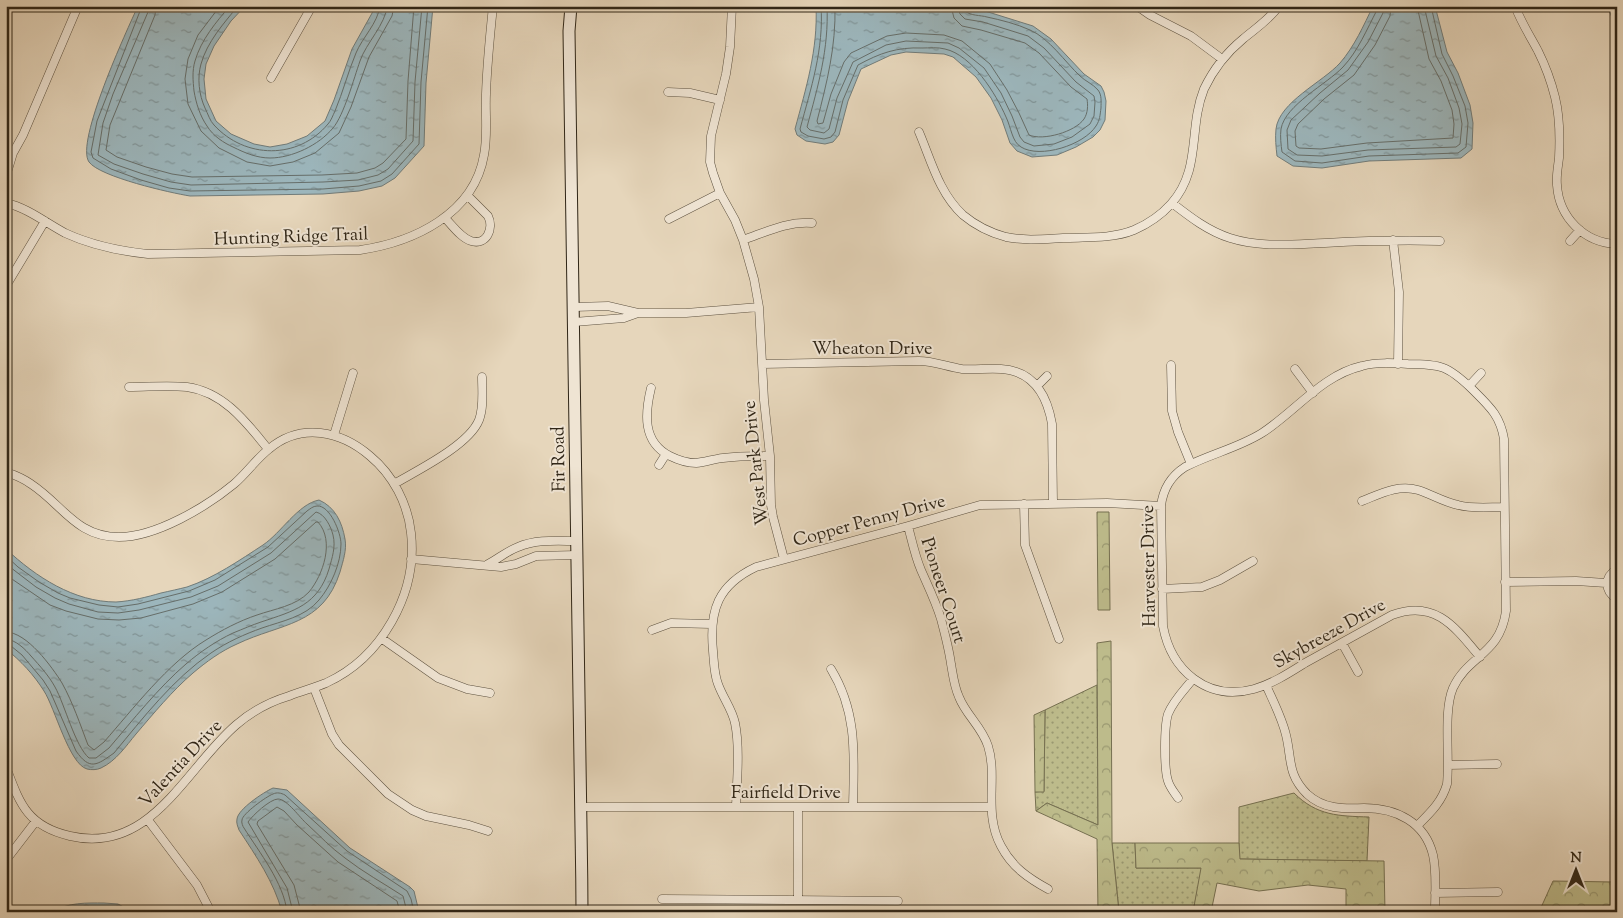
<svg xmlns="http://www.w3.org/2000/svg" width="1623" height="918" viewBox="0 0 1623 918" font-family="'Sorts Mill Goudy',serif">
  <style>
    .grass { fill: url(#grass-dots); stroke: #767051 }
    .forest { fill: url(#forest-crowns); stroke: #767051 }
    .water { fill: url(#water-ripples); stroke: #717c7a }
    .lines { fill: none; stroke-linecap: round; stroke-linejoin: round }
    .shore { stroke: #666e6a; stroke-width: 1 }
    .street-casing { stroke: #5e5240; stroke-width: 9 }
    .secondary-casing { stroke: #302617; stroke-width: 13 }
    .street { stroke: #efe4d3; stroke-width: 8 }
    .secondary { stroke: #efe4d3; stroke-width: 11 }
    .labels { text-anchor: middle; stroke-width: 4; stroke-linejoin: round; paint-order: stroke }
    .street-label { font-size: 18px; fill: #302617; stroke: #efe4d3 }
  </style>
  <defs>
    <pattern id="grass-dots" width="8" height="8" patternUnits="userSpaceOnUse" patternTransform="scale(1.25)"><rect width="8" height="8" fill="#bdbb8b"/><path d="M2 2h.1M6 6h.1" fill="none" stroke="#9a9871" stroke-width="1.8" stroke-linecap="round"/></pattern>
    <pattern id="forest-crowns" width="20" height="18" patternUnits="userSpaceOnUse" patternTransform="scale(1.25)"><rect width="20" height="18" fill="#bdbb8b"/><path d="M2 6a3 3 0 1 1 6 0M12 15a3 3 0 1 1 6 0" fill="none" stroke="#9a9871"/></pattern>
    <pattern id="water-ripples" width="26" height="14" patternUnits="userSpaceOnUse" patternTransform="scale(1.25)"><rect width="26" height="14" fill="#9cb6bc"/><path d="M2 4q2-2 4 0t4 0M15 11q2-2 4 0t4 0" fill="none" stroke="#809498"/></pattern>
  </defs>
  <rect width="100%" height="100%" fill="#e6d6bb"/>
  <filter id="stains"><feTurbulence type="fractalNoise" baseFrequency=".004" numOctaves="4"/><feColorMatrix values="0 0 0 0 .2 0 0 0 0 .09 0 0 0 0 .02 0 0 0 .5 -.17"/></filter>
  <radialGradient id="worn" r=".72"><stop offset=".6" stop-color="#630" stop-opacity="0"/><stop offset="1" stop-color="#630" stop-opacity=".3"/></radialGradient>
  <path class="grass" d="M1097,685l1,140 -51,-22 -11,8 -1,-19 9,-1 1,-81z
    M1294,793c23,23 45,23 75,24l-2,44 -128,-2v-52z
    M1112,843h23l1,25h66l-9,44h-74z"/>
  <path class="forest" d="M1097,512h12l1,98h-12z
    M1111,641l1,202 7,69h-21l-1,-73 -61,-28 11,-8 51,22 -1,-182z
    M1045,710l-1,82h-9l-1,-77z
    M1135,843h104l1,16 144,2 1,51h-39v-23l-38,-4 -49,6 -42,-8 -6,29h-18l8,-44h-65z
    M1553,881l61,1 3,30h-78z"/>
  <path class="water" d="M138,6h107l-14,15 -17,25 -8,18 -2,15 2,20 10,22 15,13 23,10 16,3 17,-3 20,-8 18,-15 9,-21 18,-51 24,-43h57l-7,77 -2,63 -29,32 -13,8 -23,5 -36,3 -133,2c-19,-3 -90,-19 -101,-34 -14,-20 38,-132 49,-156z
    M816,6h141l28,5 48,15 18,13 33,35 17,12 3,6 2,9 -1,19 -5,10 -7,7 -17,10 -19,8 -25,2 -15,-6 -7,-8 -8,-23 -11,-22 -15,-21 -23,-20 -9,-3 -38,-2 -15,3 -30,14 -13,32 -9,34 -6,7 -8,2 -19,-3 -9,-6 -2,-6c11,-41 23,-79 21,-123z
    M1373,6h62l12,46 11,21 12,32 3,18 -1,26 -11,9 -92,3 -47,7 -29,-2 -16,-10c-1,-9 -2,-18 -1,-27 3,-27 47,-47 64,-66 14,-16 24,-38 33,-57z
    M1607,6h10v23z
    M319,500c16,7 23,22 26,39 2,11 -2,22 -5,33 -17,54 -59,51 -103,72 -16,7 -31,18 -44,29 -21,18 -39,40 -57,61 -10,12 -20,27 -35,34 -4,2 -10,2 -14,1 -18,-5 -32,-61 -43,-78 -10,-16 -23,-30 -38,-42v-100c30,28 68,53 110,53 16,-1 31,-5 45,-9 9,-2 18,-4 26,-6 27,-9 53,-27 76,-42 18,-12 35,-41 56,-45z
    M273,788l14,2 63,58 60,39 4,4 5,21h-137c-8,-30 -26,-56 -43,-82 -1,-3 -3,-7 -2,-11 1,-10 27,-27 36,-31z
    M104,903l14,1 15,8h-80c15,-10 34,-9 51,-9z"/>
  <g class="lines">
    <path class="shore" d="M142,6l-45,115 -6,31 2,6 18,11 30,11 28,8 21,3 133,-2 36,-3 22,-5 11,-7 27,-30 2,-62 7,-76
      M148,6v6l-35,82 -10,29 -5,32 16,9 29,10 28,8 20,3 132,-3 35,-2 20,-5 10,-6 25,-28 2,-59 7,-76
      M156,6l-1,9 -45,110 -4,25 11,7 29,10 26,7 20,3 130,-2 35,-2 18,-5 8,-5 23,-24 2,-58 6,-75
      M220,6l-22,29 -10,24 -3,20 3,25 13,27 18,17 28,14 23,4 23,-4 22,-9 24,-20 12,-26 18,-50 23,-41 2,-10
      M230,6c-14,16 -29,34 -35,55 -3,10 -2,20 -1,30 2,12 6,25 13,35 6,10 17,17 26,21 12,6 24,11 37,11 22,0 49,-13 63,-30 11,-13 21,-50 27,-67 6,-18 26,-37 27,-55
      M238,6c-14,17 -31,36 -37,58 -4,14 -2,31 4,44 3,6 5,13 9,17 31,34 84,35 114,-1 3,-3 5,-9 7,-13 8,-19 13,-39 21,-58 6,-15 22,-30 24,-47
      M821,6c3,43 -10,82 -21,123l1,3 7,4 16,3 7,-2 4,-5 8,-32 15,-35c22,-12 39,-18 64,-17 7,0 16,-1 23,1 27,6 51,45 61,68 5,10 6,25 15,30 19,12 63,-2 75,-21 4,-6 4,-11 5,-18 0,-6 1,-13 -3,-18 -5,-6 -13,-9 -18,-14 -15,-14 -31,-38 -50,-46 -13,-6 -29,-10 -43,-13 -7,-2 -16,-1 -22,-6l-1,-5
      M827,6c2,43 -9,80 -20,121l3,3 14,3 5,-4 8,-31 16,-36 33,-17 20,-4 42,2 11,5 25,20 17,25 11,23 8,21 4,5 10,4 20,-2 18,-7 18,-13 4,-8 1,-14 -1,-6 -18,-14 -32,-34 -16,-12 -45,-14 -18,-3 -5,-5 -2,-8
      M835,6c1,41 -8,76 -18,115l1,3 5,-1 8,-29 13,-32 7,-9 36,-17 19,-3 38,2 18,6 28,23 17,26 12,23 10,22c14,6 46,-3 55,-16 4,-6 4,-14 3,-20l-16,-12 -32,-34 -14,-10 -44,-13 -19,-4 -8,-8 -3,-12
      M1377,6v4c-10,19 -19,41 -34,57 -16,17 -58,38 -62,62 -1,7 0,16 1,23l13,9 27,2 47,-7 89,-3 8,-6 2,-24 -3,-17 -12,-30 -11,-22 -11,-48
      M1384,6l-1,7 -15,29 -20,28 -28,23 -29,27 -4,10 1,19 9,6 25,1 46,-6 88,-3 4,-3 2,-20 -3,-16 -11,-30 -12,-22 -12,-50
      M1391,6l-1,10 -15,29 -21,30 -30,24 -26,25 -3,7 1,15 3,2 22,1 46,-6 86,-5 1,-14 -2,-14 -11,-29 -12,-22 -12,-53
      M6,556l12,11 21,15 19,11 12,5 29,7 19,2 20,-3 51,-13 26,-11 53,-33 39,-36c3,-2 6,-5 10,-5 13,-1 24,27 24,38 0,19 -10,42 -22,56 -14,17 -37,21 -57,28 -17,6 -35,14 -51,25 -38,26 -68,65 -97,100 -17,12 -24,18 -38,-2l-26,-60 -7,-11 -21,-25 -11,-9h-5
      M6,564l30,23 19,11 14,6 29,8 20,1 21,-3 52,-13 27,-11 53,-33 45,-41c9,2 15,15 17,23 3,12 -1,23 -4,34 -11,36 -35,42 -68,53 -9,3 -18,7 -28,11 -17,8 -33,19 -47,31 -27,23 -54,57 -77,84l-13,10h-7c-14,-12 -24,-53 -34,-71 -6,-11 -15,-21 -24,-31 -6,-7 -15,-16 -25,-17
      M6,575l44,30 16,6 32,8 21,1 22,-2 52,-14 29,-12 53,-33 41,-37h2c17,19 5,53 -9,70 -13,14 -35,17 -52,23 -18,6 -35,15 -51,25 -38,23 -73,69 -102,102l-10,8 -6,-5c-8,-21 -15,-42 -26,-62 -10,-16 -35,-51 -56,-51
      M64,912c17,-5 42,-8 59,0
      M287,912c-3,-29 -28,-60 -43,-84 -1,-1 -3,-6 -2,-8 0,-6 25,-24 31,-26 4,-2 8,-1 12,1l62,56 60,40 4,8 3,13
      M293,912l-6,-24 -39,-66c4,-6 22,-23 30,-23 9,0 22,19 29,25 12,11 24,24 38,34 18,14 38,25 58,38l4,16
      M301,912l-7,-27 -37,-61 1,-3 19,-14 7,4 13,14 41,37 59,39 3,11"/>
    <g class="street-casing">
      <path id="street" d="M732,6l-2,41 -4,27 -15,62 -1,26 3,11 7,20 15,27 8,20 11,39 5,28 5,93 6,56 1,49 2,12 11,42
        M1137,6l13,9 41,21 31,23
        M1515,6c6,16 15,30 23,45 7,14 13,30 17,46 5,20 5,41 4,61 -1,9 -3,18 -2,27 2,32 27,58 60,59
        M271,78l41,-72
        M668,92l22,1 30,7
        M919,132c12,28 20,61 44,83 12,10 28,18 43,22 19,4 38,2 57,1 23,-1 49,1 71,-8 14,-6 27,-15 37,-26 31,-35 17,-75 33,-115 9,-19 22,-36 39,-50 13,-11 26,-19 36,-33
        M6,176l7,-23 10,-18 55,-129
        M6,203c22,5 40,20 59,30 26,12 54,18 83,21l212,-4c54,-8 114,-36 124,-95 4,-20 1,-41 2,-61 1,-29 4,-59 7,-88
        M1172,203c18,14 36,28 58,35 31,10 64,6 95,5 38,-2 76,-3 115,-2
        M445,218c7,7 16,20 26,23 16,5 23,-13 17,-25l-21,-21
        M669,219l51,-26
        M743,240c23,-8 44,-19 69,-17
        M1393,240l6,52 -1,72
        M1570,241l10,-11
        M6,286l39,-65
        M574,307l34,-1 30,7h48l73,-6
        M574,322l50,-4 14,-5
        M762,364l157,-3c15,0 28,6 43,8 13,1 26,-1 39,0 32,2 46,26 51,55l1,80
        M1171,365l1,46 6,21 13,32
        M1295,369l18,24
        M1037,386l10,-10
        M1469,386l12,-13
        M129,387c19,0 39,-2 58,0 37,5 60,36 81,62
        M651,388c-6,25 -9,54 19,68 8,4 16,7 26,7 9,-1 18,-4 27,-5 15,-2 31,-2 47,-2
        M334,435l19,-62
        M659,465l7,-11
        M6,472c9,3 18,7 25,12 32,21 45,53 88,53 37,0 87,-30 115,-53 13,-11 22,-25 35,-35 32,-27 72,-18 101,7 23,19 38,48 41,77 7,61 -30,125 -85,150 -12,5 -25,8 -37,13 -20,6 -38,16 -53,29 -51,44 -85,130 -166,111 -43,-10 -50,-32 -64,-69
        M394,484c24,-14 75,-39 85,-64 5,-13 3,-29 3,-43
        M1362,501c18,-7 36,-17 56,-11 13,4 26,12 40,15 14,4 31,2 46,2
        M1024,504l1,41 34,94
        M908,526c4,15 7,30 13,44 7,16 15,32 20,49 4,15 8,30 10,45 2,11 3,22 8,33 7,18 23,30 29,49 10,31 -5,67 13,100 11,21 27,32 47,43
        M411,559l90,8 15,-3 20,-8 41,-1
        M488,564c10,-5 19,-13 30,-17 19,-8 39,-6 59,-6
        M1617,569c-13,8 -13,22 0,30
        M1505,582l71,-1 30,2
        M1162,589l40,-2 18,-7 33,-19
        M652,630l19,-7 40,1
        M381,638l57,40 29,11 23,4
        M1342,643l16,29
        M831,669c27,44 23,88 22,138
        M1266,685c7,16 16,33 20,50 6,24 1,39 21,59 16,15 36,15 57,14 32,0 61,14 69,47 4,18 2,38 2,57
        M314,688l18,46 7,11 49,49 24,16 14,6 43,9 19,6
        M1448,765l49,-1
        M1178,798c-3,-5 -8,-10 -10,-17 -4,-12 -4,-54 0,-67 5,-13 16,-24 25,-35
        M736,806c1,-25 4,-59 -1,-83 -3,-14 -12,-25 -17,-39 -4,-10 -4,-22 -5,-33 -4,-41 5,-66 43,-84l152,-41 72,-21 127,-2 54,3
        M581,807h410
        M148,820l49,65 14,27
        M1417,826c13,-13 25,-24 30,-42 3,-27 -4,-73 6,-96 15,-33 47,-33 53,-77l-2,-172c-4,-24 -15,-33 -32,-50 -24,-23 -31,-25 -64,-25 -15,-1 -31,-2 -46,2 -40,9 -67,46 -100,67 -24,15 -52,21 -77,34 -14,9 -22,22 -24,39l2,120c8,44 44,76 91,63 18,-5 35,-16 51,-26 29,-16 58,-32 87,-48 43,-16 63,12 88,42
        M6,860l30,-39
        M1435,893l63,-1
        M662,899l236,2
        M798,900v-93"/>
    </g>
    <g class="secondary-casing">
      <path id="secondary" d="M571,6l-2,25c4,293 11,587 13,881"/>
    </g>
    <use href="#street" class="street"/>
    <use href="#secondary" class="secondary"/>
  </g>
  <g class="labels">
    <g class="street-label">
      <text transform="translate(291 236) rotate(-2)" y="6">Hunting Ridge Trail</text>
      <text x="872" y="354">Wheaton Drive</text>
      <text transform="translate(558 459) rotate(-91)" y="6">Fir Road</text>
      <text transform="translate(755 463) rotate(-96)" y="6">West Park Drive</text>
      <text transform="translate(869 520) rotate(-15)" y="6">Copper Penny Drive</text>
      <text transform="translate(1148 566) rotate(-91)" y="6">Harvester Drive</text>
      <text transform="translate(944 590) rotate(72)" y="6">Pioneer Court</text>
      <text transform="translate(1329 633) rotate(-29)" y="6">Skybreeze Drive</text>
      <text transform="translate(180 763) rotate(-47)" y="6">Valentia Drive</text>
      <text x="786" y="798">Fairfield Drive</text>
    </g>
  </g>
  <rect width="1623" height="918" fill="none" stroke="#e6d6bb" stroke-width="25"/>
  <rect x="8" y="8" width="1608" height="903" fill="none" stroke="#302617" stroke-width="2.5"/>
  <rect x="12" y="12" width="1598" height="893" fill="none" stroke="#302617"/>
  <g transform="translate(1576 870)" stroke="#efe4d3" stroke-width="4" paint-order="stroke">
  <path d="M0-4L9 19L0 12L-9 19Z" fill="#302617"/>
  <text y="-8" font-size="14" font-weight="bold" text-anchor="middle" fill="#302617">N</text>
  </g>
  <rect width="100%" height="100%" filter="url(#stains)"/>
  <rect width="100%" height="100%" fill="url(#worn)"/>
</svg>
